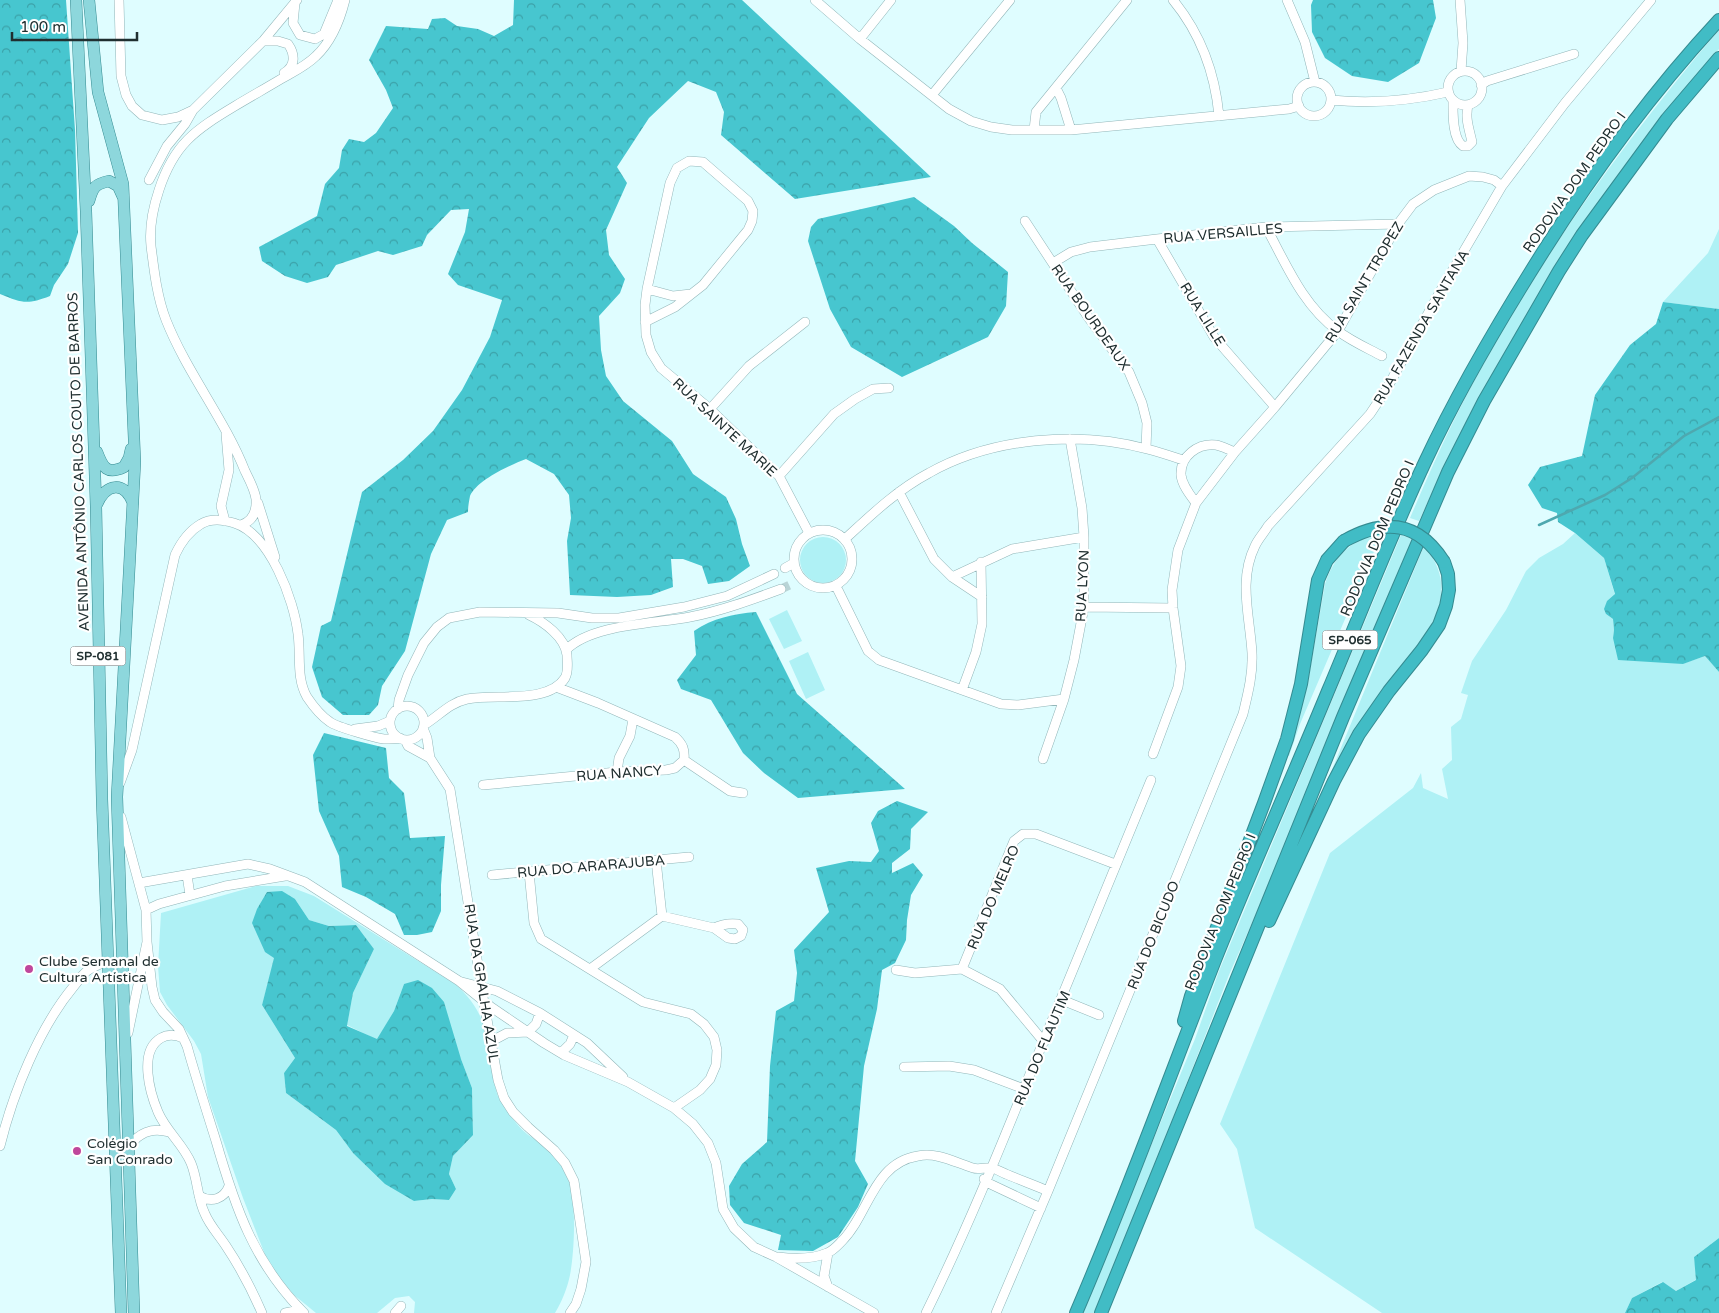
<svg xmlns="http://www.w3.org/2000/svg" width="1719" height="1313" viewBox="0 0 1719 1313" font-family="'Varela Round',sans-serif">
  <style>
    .green { fill: #aff1f5; fill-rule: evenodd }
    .forest { fill: url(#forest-crowns) }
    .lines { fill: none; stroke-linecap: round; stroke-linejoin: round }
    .stream { stroke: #4ea8af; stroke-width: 2.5 }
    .minor-tunnel { stroke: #b9d4d6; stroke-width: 9; stroke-dasharray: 9 4.5; stroke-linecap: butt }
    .minor-casing { stroke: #92b6b9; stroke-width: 10 }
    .major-casing { stroke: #358b91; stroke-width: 12 }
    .highway-casing { stroke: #358b91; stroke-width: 14 }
    .minor { stroke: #fff; stroke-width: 9 }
    .major { stroke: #8dd7dc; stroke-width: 11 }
    .highway { stroke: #41bcc5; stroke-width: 12 }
    .highway-bridge-casing { stroke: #358b91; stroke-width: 14; stroke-linecap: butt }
    .highway-bridge { stroke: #41bcc5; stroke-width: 12 }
    .poi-dot { fill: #bf479c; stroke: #fff; stroke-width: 2 }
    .labels { text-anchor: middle; stroke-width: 4.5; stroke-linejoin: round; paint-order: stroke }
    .shield { fill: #fff; stroke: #636d6e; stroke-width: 1 }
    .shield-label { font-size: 12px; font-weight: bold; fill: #202f30 }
    .street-label { font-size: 14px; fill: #202f30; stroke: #fff }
    .poi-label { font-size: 14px; fill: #202f30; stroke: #fff; text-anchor: start }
  </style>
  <defs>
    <pattern id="forest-crowns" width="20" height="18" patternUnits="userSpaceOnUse" patternTransform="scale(1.25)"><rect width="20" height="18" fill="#47c6cf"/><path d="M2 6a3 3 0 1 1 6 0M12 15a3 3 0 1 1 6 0" fill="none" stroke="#3ba1a8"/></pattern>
  </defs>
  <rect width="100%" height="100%" fill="#dffdff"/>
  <path class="green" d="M1719,30v19c-123,142 -222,301 -300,472l-9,-3c15,-35 30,-70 47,-104 70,-139 161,-266 262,-384z
    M1719,229v80l-56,-7 45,-49z
    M1382,533l-82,191 -11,32 -4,1 23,-75 17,-98c9,-28 27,-46 57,-51z
    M1575,533l29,25 11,37 -9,19 7,5 1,11 -1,8 69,26 23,-8 14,16v566l-25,19 3,22 -21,12 -14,-9 -30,16 -7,15h-243l-127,-85 -18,-79 -17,-25 110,-271 83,-65 8,-15 2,15 25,11 -6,-30 10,-9 -1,-33 10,-8 7,-24 -7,-2 11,-32 34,-51 20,-39 13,-13 24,-14z
    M1401,535l11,4 -146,352 -37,84 -112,286 -22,52h-13l113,-274 24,-68z
    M800 560a23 23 0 1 1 46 0a23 23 0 1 1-46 0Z
    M1424,546c49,57 -17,109 -49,155 -18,24 -32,50 -46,76z
    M787,610l15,31 -18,8 -15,-30z
    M808,652l17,38 -19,9 -17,-38z
    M256,886h32l26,10 141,88c31,27 32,51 39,88 1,8 1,19 5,26 7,12 17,27 28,36 8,6 18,10 25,17 4,5 11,13 14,18 11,24 9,80 4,106 -3,14 -8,26 -15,38h-141l1,-11 -6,-6 -14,2 -18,15h-61l-22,-18 -25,-30 -26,-67 -35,-101 -7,-43 -7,-13 -27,-36 -7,-13 -2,-26 3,-53zM295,899l14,21 20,6 27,-1 18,24 -21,44 -6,32 30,15 17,-29 10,-27 57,75 11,29 1,46 -20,22 -4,18 7,15 -7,11 -17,-1 -18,2 -61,-48 -17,-23 -50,-37 -2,-20 11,-15 -33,-53 13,-47z"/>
  <path class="forest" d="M0,0h66l9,130 3,103 -10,31 -14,21 -4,11c-23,9 -28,7 -50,-2z
    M514,0h228l189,177 -136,22 -74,-64 3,-23 -8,-20 -28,-11 -39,37 -32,49 10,16 -21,47 3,25 16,24 -5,14 -21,23 2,34 5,26 17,25 49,40 21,33 33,23 10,22 6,25 8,22 -21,15 -21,3 -6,-18 -19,-7h-12l2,28 -22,8 -34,2 -47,-2 -3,-54 4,-23 -2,-23 -15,-21 -28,-15c-16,6 -49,21 -56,37 -1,5 -2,11 -2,16l-21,8 -16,34 -26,97 -23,35 -4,19 -9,10h-26l-21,-18 -10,-30 9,-41 10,-5 31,-129 41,-32 30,-29 29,-41 28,-53 12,-37 -44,-15 -10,-11 17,-42 4,-23 -18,1 -24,25 -5,11 -29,9 -15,-4 -42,14 -8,12 -21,6 -22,-7 -23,-15 -3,-14 58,-31 8,-32 14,-16 3,-18 7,-11 15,3 12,-9 17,-25 -7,-18 -17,-30 17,-34 42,3 4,-10 13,-1 12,8 21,3 16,7 19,-11z
    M1313,0h120l3,18 -17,45 -31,19 -36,-6 -27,-18 -13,-26 -1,-27z
    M914,197l40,29 18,17 36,29 -2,34 -18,31 -86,40 -51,-30 -21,-38 -22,-68 3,-14 7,-8z
    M1663,302l56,7v363l-14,-16 -22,8 -65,-4 -5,-22 1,-8 -1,-11 -7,-5 -2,-5 3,-8 8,-7 -11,-36 -29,-25 -17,-11 -1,-9 -15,-5 -14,-23 12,-18 42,-11 13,-61 35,-50 26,-21z
    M756,612l41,82 108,95 -107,9 -34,-25 -21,-20 -32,-53 -30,-11 -4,-9 19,-25 -2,-24c19,-13 39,-17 62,-19z
    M324,733l62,15 3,30 15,15 6,45 35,-2 -4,49v26l-9,21 -15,3h-13l-9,-21 -29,-17 -24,-10 -3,-31 -20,-45 -6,-56z
    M897,801l31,11 -17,17 -1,20 -18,14v10l21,-10 10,12 -12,20 -4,25 -1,20 -11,23 -13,7 -5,39 -13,57 -9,95 13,23 -10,23 -20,30 -25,14 -35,-1 3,-15 -37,-12 -14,-18 -1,-19 13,-22 25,-22 3,-76 6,-55 18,-10 3,-28 -3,-23 35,-38 -13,-44 33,-7 22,1 8,-11 -8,-28 7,-12z
    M282,891l13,8 14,21 20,6 27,-1 18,24 -21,44 -6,33 30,13 17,-28 10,-27 14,-4 14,8 12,14 17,57 11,29 1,47 -20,21 -4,18 7,15 -7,11 -17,-1 -18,2 -29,-17 -32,-31 -17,-23 -50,-37 -2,-20 11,-15 -33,-53 12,-47 -9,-6 -13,-29 5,-14 10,-17z
    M1719,1238v75h-94l7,-15 31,-16 13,9 20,-11 -2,-23z"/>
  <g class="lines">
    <path class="stream" d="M1539,525l66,-30 27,-17 52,-42 35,-19"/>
    <path class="minor-tunnel" d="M781,589l11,-5"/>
    <g class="minor-casing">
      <path id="minor" d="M119,0l2,76 5,19 6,11 10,9 20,5 16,-3 15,-7
        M815,0l45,39 89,70 22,12 20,6 21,3h59l218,-21 10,-3
        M1173,0c28,34 42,73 46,116
        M1287,0l18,42 10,40
        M1460,0l3,43 -2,28
        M295,3l-2,20 7,12 15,4 9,-5 14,-34
        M860,39l31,-39
        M263,41h15l10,3c7,10 8,22 -4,29
        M1448 88a17 17 0 1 1 34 0a17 17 0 1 1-34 0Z
        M1297 99a17 17 0 1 1 34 0a17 17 0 1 1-34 0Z
        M1481,85l6,-4 87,-27
        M1056,88l5,10 10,32
        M932,95l78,-95
        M1331,100c40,4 78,1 117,-8
        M1453,100c0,13 -1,39 10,46h5l4,-4c-3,-14 -7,-23 -4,-37
        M1034,130l2,-18 91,-112
        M149,180l18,-34 18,-22 8,-14 70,-69 34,-41
        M1025,221l63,96 41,55 13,31 5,20 -1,25
        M1266,227c20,37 37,79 72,104 13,10 29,17 44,25
        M1157,239l57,98 61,70
        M1053,263l18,-11 19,-5 67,-8 109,-12 132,-3
        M647,289l26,7 18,-2
        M645,322l30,-15 28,-22 45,-55 4,-9 1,-10 -5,-10 -45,-39 -14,-1 -12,7 -7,15 -23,106 -2,16 1,30 5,17 10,16 49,41 69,67 30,57
        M710,409l39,-43 56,-44
        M779,476l55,-62 21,-15 18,-10 16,-1
        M899,492l35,67 18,18 30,20
        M258,503l17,54
        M1196,503c-6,-8 -14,-18 -15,-28 -1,-19 17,-32 35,-30 6,1 13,5 19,7
        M225,521l-4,-15 8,-36 -3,-36
        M241,525c12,-4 16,-13 15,-26 -1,-9 -7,-20 -11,-28 -21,-53 -58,-98 -79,-151 -9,-23 -12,-50 -15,-74 -2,-19 2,-38 8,-56 15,-46 36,-60 76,-84 15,-9 31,-18 46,-27 12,-7 25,-13 35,-23 15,-14 24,-36 29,-56
        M794 559a29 29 0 1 1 58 0a29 29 0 1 1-58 0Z
        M845,539c26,-24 52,-49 84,-66 62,-35 149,-43 218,-24 12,3 24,7 36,11
        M785,568l9,-5
        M952,577l60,-28 72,-12
        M836,586l32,65 11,9 122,44 17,1 46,-6
        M1084,607l89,1
        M566,650c26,-26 87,-26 124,-33 31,-6 61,-17 91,-28
        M556,687l42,16 77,34c8,7 10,13 9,23
        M962,690l14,-38 6,-28 -1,-62
        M390 723a17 17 0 1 1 34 0a17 17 0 1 1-34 0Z
        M398,709l1,-9 9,-25 16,-32 13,-16 12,-9 31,-6 78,1 34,5h27l65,-11 43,-11 47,-22
        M424,725c15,-9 25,-22 43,-26 26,-6 81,6 98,-21 4,-7 2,-16 2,-23 -2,-18 -23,-33 -38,-40
        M423,728l4,10 3,20 20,31 34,214 14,77 6,18 9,14 15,15 26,23 11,13 9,18 12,81 -5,27 -5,15 -6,9
        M355,729l23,-3 12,-5
        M405,740l3,6 22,12
        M1153,754l25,-67 3,-21 -8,-58 -1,-18 6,-40 18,-47 39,-51 40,-45 63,-76 60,-107 15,-20 21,-14 35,-14 14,1 11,3 8,6
        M1043,759l21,-60 10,-39 10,-53v-70l-2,-29 -12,-69
        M617,772l2,-14 11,-22 3,-17
        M120,783l12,-33 43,-195c6,-13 14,-24 26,-31 11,-6 22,-4 33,-1 36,11 60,77 64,111 3,21 -2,44 9,63 6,9 14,19 23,25 7,5 45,16 54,17 5,0 11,0 16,-1
        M483,785l134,-13 49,-2 9,-2 9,-8 46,31 13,2
        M121,817l25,93 1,32 -19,91
        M656,860l6,56
        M529,872l5,51 7,16 102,63 48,12 13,10 10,13 3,13 -1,15 -6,14 -10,11 -26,18
        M187,875l3,20
        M492,875l197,-18
        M139,883l109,-19 22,5 35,13 154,99 32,26 53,36 20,12 64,27 46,26 19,16 15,19 8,20 7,46 11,19 20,19 22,10 98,56
        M146,910l13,-6 66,-18 60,-10
        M147,942l5,45 3,13 8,12 16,17 8,17c9,32 19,63 29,95 19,66 38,122 88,172
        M590,969l72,-53 52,12 14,10 7,1 6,-3 2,-6 -5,-6c-9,-1 -16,0 -24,4
        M962,969l52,-128 9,-7h13l79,30
        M896,970l19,3 47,-4 38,20 44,53
        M462,982l35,9 43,22 47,30 36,34
        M1062,1000l37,15
        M183,1038c-7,-3 -15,-4 -22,0 -23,13 -11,55 -3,74 8,19 25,32 33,51 7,17 6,35 14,51 5,12 14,21 21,32 14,21 26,44 36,67
        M492,1041l15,-8 21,-1 8,-8 4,-11
        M561,1053l9,-9 4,-9
        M904,1067l45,-1 25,4 50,19
        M0,1146c13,-53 39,-118 74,-160 4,-5 8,-11 13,-15 5,-4 14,-7 20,-10
        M129,1147c9,-14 23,-20 40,-15
        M984,1179l2,3 55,26
        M199,1196c13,7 25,3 30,-10
        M828,1253l-4,23 4,11
        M778,1257c16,2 35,2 49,-4 6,-2 11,-8 15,-12 27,-27 31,-78 76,-85 19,-4 36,6 55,12 6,2 12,-1 19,0 4,1 9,4 14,6 14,6 28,11 42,17
        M285,1313l10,-2 9,2
        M395,1313l6,-7
        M926,1313c36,-73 67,-147 97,-222 43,-103 85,-208 128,-311
        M996,1313l52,-122 195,-477c5,-21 10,-40 9,-61 -2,-36 -14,-73 3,-107 3,-7 9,-13 13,-20l102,-112 16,-24 55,-100 61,-104 63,-83 86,-103"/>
    </g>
    <g class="major-casing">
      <path id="major" d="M76,0l10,211 10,295 6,293 19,514
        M89,0l9,92 25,92 12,278 -18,335 17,516
        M89,201c4,-14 6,-17 20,-20l9,5 5,11
        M97,452c6,16 10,23 27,15l5,-9 2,-9
        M97,504c9,-20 27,-24 36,-1"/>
    </g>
    <g class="highway-casing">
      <path id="highway" d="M1269,921l65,-140 25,-47 30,-43 33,-41 17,-25 7,-19 3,-16 -1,-16 -4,-12
        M1184,1021l7,-25 73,-193 23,-64 14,-55 17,-104 9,-20 17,-19
        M1076,1313c50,-116 93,-235 139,-353 36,-90 76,-179 113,-269 32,-76 62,-154 97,-229 34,-73 75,-142 118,-210 52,-82 110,-161 176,-232
        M1101,1313l242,-596 105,-245 36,-71 75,-130 23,-36 85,-116 52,-61"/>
    </g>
    <use href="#minor" class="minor"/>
    <use href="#major" class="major"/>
    <use href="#highway" class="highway"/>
    <g class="highway-bridge-casing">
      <path id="highway-bridge" d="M1344,541c41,-23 74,-20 100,21"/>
    </g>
    <use href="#highway-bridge" class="highway-bridge"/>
  </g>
  <g class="poi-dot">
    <circle cx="29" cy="969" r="5"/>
    <circle cx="77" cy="1151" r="5"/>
  </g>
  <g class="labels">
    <g class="shield">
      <rect x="1322.5" y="630.5" width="55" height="19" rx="4"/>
      <rect x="70.5" y="646.5" width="55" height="19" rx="4"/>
    </g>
    <g class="shield-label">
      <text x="1350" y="644">SP-065</text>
      <text x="98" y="660">SP-081</text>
    </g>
    <g class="street-label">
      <text transform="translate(1574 182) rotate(-55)" y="5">RODOVIA DOM PEDRO I</text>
      <text transform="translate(1223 233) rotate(-5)" y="5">RUA VERSAILLES</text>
      <text transform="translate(1364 282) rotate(-59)" y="5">RUA SAINT TROPEZ</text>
      <text transform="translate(1203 314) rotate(58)" y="5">RUA LILLE</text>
      <text transform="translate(1091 317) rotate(55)" y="5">RUA BOURDEAUX</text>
      <text transform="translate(1421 327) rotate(-60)" y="5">RUA FAZENDA SANTANA</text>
      <text transform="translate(725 427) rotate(43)" y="5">RUA SAINTE MARIE</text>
      <text transform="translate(78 462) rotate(-92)" y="5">AVENIDA ANTÔNIO CARLOS COUTO DE BARROS</text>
      <text transform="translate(1377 538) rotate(-67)" y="5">RODOVIA DOM PEDRO I</text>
      <text transform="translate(1082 586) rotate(-87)" y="5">RUA LYON</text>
      <text transform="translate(619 773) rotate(-4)" y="5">RUA NANCY</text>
      <text transform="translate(591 866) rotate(-5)" y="5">RUA DO ARARAJUBA</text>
      <text transform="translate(993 897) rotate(-67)" y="5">RUA DO MELRO</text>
      <text transform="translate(1220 912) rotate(-68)" y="5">RODOVIA DOM PEDRO I</text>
      <text transform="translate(1153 935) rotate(-68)" y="5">RUA DO BICUDO</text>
      <text transform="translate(482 983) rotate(81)" y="5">RUA DA GRALHA AZUL</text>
      <text transform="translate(1042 1048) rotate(-67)" y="5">RUA DO FLAUTIM</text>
    </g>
    <g class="poi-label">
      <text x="39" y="966">Clube Semanal de<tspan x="39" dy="16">Cultura Artística</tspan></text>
      <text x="87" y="1148">Colégio<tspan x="87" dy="16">San Conrado</tspan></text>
    </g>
  </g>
  <path d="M12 32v8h125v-8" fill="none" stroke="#202f30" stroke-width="2.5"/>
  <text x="20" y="32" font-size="15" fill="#202f30" stroke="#ffffff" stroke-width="4" paint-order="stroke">100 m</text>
</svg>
